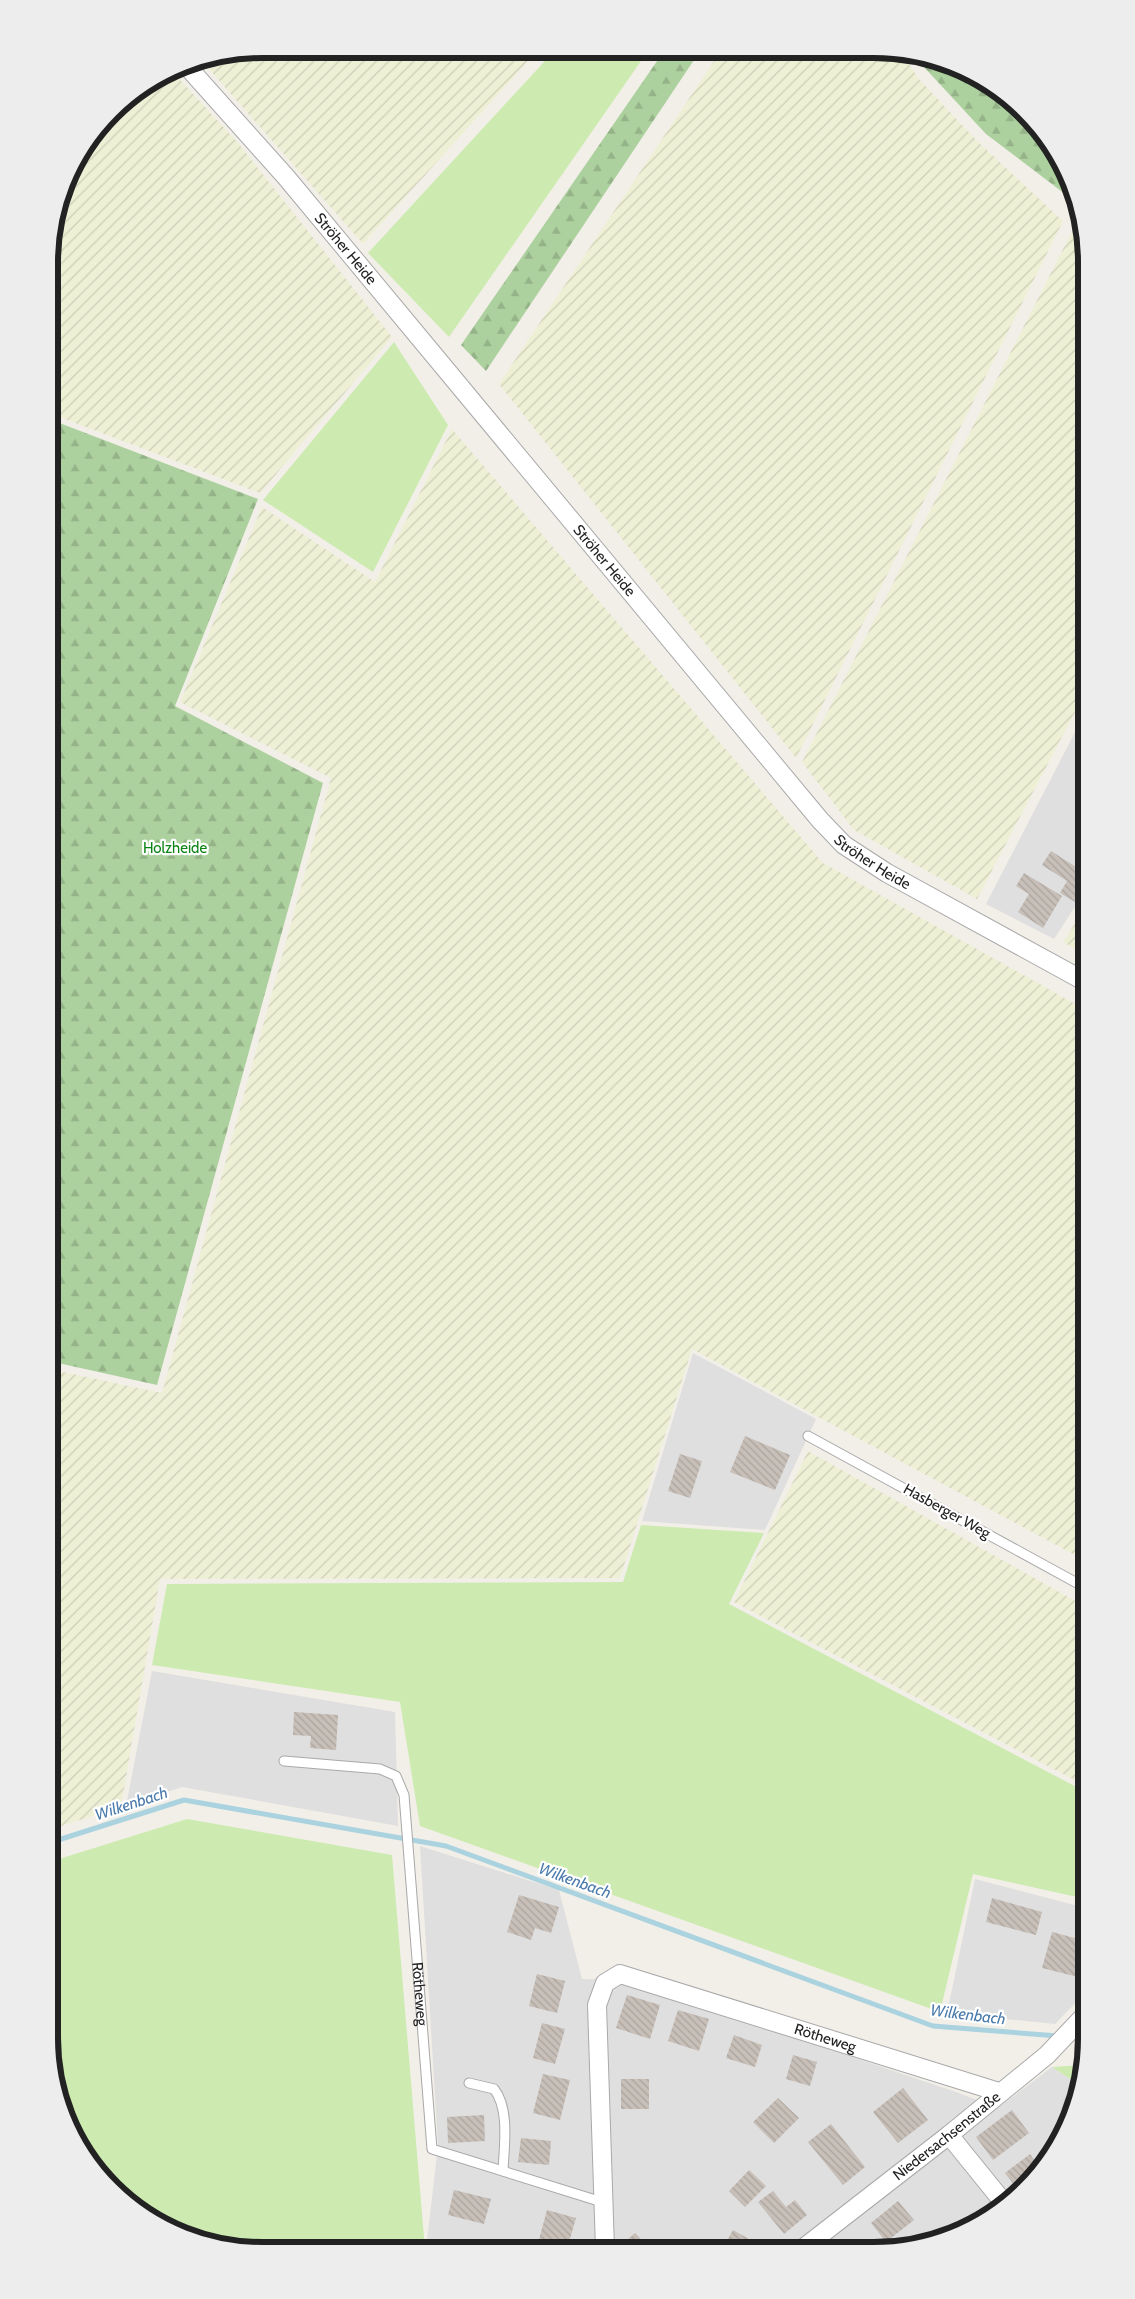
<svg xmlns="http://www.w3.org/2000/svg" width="1135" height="2299" viewBox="0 0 1135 2299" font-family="Cabin,sans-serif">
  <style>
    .residential { fill: #e0dfdf }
    .farmland { fill: url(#farmland-furrows) }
    .grass { fill: #cdebb0 }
    .forest { fill: url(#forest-firs) }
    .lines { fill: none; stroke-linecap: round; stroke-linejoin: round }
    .stream { stroke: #aad3df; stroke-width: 5 }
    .building { fill: url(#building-back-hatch) }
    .lane-casing { stroke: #a9a9a9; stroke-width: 11 }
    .street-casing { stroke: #a9a9a9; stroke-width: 20 }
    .lane { stroke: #fff; stroke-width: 9 }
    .street { stroke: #fff; stroke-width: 18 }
    .labels { text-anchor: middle; stroke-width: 4.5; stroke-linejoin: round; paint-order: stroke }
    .street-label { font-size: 15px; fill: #222; stroke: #fff }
    .park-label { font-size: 15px; fill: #0c8416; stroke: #fff }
    .water-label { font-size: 16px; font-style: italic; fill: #4a7aab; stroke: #fff }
    .rim { fill: none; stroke: #222; stroke-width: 6 }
  </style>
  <defs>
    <pattern id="farmland-furrows" width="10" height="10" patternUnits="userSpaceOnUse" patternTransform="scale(1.25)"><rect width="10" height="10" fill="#eef0d5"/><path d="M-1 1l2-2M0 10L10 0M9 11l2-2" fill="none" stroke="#ccceb7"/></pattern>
    <pattern id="forest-firs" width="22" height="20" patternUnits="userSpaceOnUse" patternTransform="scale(1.25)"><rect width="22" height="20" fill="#add19e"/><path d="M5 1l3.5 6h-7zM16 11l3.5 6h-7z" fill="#95b388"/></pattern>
    <pattern id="building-back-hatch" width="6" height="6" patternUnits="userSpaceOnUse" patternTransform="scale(1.25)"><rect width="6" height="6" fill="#c7bfb8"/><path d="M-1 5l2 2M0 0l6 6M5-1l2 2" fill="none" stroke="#aba49e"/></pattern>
  </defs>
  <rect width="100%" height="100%" fill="#f2efe9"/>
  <path class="residential" d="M1086,711v179l-32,49 -68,-35z
    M693,1353l123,66 -51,111 -123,-9z
    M152,1671l243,41 3,114 -216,-39 -56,19z
    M420,1846l139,44 23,89 41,1 333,112 42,16 54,-41 26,17 -8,35 -28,48 -50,47 -50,25 -69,11 -447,-1 12,-103z
    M975,1879l111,29v84l-31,32 -108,-11z"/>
  <path class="farmland" d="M262,49l276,1 -175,194 -161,-183z
    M720,52l182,1 16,25 59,63 86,80 -267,537 -297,-374z
    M171,70l67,73 154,194 -132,156 -211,-80v-166l22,-80 50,-65z
    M1079,218l7,44v429l-109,208 -123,-69 -52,-68z
    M452,429l371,434 263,147v353l-8,19 8,4v175l-394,-212 -72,229 -460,1 -39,228 -63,20 -9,-1v-457l113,24 169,-615 -151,-76 82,-195 113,75z
    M1086,907v48l-23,-13z
    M808,1451l278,156v179l-352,-184z"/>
  <path class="grass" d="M554,51h94l-199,286 -81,-84z
    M394,342l54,83 -75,147 -110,-72z
    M641,1525l123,8 -35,71 357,188v107l-113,-25 -33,138 -520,-186 -20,-124 -248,-37 15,-81 456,-2z
    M187,1819l205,36 33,394 -192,-1 -53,-14 -59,-36 -37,-43 -24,-49 -11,-69v-178h10z
    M1083,2065l-5,19 -26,-17z"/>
  <path class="forest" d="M664,51h36l-214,320 -25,-26z
    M916,53l51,18 42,37 9,-1 32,36 23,47 -8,4 -79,-60 -62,-67z
    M49,419l209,80 -83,207 148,77 -166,602 -108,-24z"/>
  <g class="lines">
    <path class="stream" d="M49,1839l9,1 126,-40 262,46 487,180 125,10
      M1069,2037l17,2"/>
  </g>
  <path class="building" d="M1051,851l25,16 3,-5 7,5v19l-11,16 -15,-9 7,-12 -25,-16z
    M1024,873l38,23 -19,32 -25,-16 11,-18 -13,-8z
    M745,1436l45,19 -15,35 -45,-18z
    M680,1454l22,7 -12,37 -22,-7z
    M294,1712l44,3 -2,35 -26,-2 1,-12 -18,-1z
    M519,1895l40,12 -8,26 -16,-5 -4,12 -24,-8z
    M992,1898l50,14 -6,23 -50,-13z
    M1052,1932l34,9v38l-44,-11z
    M537,1974l28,7 -8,32 -28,-7z
    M627,1995l33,10 -10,34 -34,-11z
    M678,2010l31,9 -10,32 -31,-10z
    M542,2023l23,6 -10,35 -22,-6z
    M734,2035l28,10 -7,22 -29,-9z
    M793,2055l24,7 -7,24 -24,-7z
    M543,2074l27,6 -10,40 -27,-7z
    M621,2079h28v30h-28z
    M903,2088l25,32 -30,23 -25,-31z
    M778,2098l21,20 -25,25 -21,-21z
    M1012,2110l17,23 -36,27 -17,-23z
    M484,2115l1,26 -37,2 -1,-26z
    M831,2124l34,43 -22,18 -35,-43z
    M521,2138l30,3 -2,24 -31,-3z
    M1030,2154l10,15 -22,21 -13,-17z
    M749,2170l17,16 -21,21 -16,-16z
    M454,2190l37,9 -7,25 -36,-9z
    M773,2191l13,16 9,-7 12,15 -23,19 -26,-32z
    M898,2201l16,19 -28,22 -15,-19z
    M547,2210l29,8 -9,31 -30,-2z
    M979,2214l4,5 -26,13 -1,-1z
    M733,2230l23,13 -4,7h-30z
    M635,2233l16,17h-32l-1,-2z
    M846,2244l5,6h-13z"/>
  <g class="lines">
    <g class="lane-casing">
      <g id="lane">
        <path d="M808,1436l278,152"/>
        <path id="s1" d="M284,1761l96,8 16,7 8,19 28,354 170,53"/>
        <path d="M469,2083l25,6c16,20 10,58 9,82"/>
      </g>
    </g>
    <g class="street-casing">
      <g id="street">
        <path id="s2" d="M185,64l101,113 534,643 24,25 43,28 199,109"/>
        <path d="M949,2135l55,68"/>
        <path id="s3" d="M605,2249l-8,-244 8,-22 15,-9 379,118"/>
        <path id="s4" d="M801,2250l148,-115 98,-80 39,-41"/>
      </g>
    </g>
    <use href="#lane" class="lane"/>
    <use href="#street" class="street"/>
  </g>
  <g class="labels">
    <g class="street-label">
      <text dy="5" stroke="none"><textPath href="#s2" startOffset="245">Ströher Heide</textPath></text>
      <text dy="5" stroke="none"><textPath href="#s2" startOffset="650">Ströher Heide</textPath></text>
      <text dy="5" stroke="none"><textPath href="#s2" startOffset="1055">Ströher Heide</textPath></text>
      <text transform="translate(947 1511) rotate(29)" y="5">Hasberger Weg</text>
      <text dy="5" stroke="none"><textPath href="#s1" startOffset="334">Rötheweg</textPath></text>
      <text dy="5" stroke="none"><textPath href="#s3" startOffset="500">Rötheweg</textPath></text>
      <text dy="5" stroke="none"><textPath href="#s4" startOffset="185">Niedersachsenstraße</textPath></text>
    </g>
    <g class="park-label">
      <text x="175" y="853">Holzheide</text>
    </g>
    <g class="water-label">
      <text transform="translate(131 1803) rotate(-18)" y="6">Wilkenbach</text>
      <text transform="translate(575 1880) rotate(20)" y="6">Wilkenbach</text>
      <text transform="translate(968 2014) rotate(7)" y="6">Wilkenbach</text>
    </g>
  </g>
  <path d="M0 0H1135V2299H0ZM262 58H874A204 204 0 0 1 1078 262V2038A204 204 0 0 1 874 2242H262A204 204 0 0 1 58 2038V262A204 204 0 0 1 262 58Z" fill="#ededed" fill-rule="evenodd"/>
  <path class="rim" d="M262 58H874A204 204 0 0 1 1078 262V2038A204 204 0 0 1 874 2242H262A204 204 0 0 1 58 2038V262A204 204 0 0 1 262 58Z"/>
</svg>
